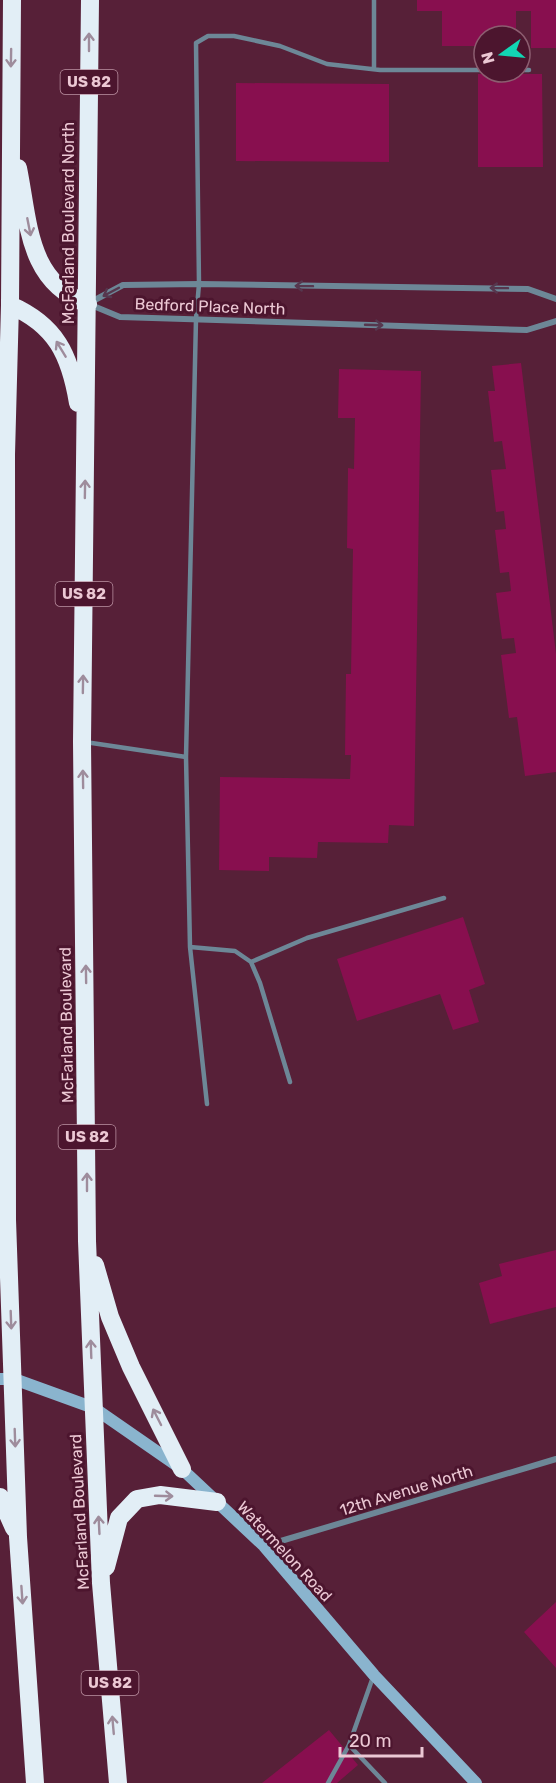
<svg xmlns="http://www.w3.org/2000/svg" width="556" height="1783" viewBox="0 0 556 1783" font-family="Rubik,sans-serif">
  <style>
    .building { fill: #880f4f }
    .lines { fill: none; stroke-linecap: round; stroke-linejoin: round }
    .lane { stroke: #6d8797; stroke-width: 4.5 }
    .street { stroke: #6d8797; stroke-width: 6 }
    .secondary { stroke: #8ab4ce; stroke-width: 12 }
    .highway { stroke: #e2eef6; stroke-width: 18 }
    .oneway { stroke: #9e8c9c }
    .oneway2 { stroke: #56374e }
    .labels { text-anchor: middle; stroke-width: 6; stroke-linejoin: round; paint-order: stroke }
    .shield { fill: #4c152e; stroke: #bc92a2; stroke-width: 1.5 }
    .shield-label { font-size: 15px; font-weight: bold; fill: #ecc8d4 }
    .street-label { font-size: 16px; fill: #ecc8d4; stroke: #4c152e }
  </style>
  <rect width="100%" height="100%" fill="#572038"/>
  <path class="building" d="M417,0h139v48h-25v-37h-15v25h-32v10h-42v-35h-25z
    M478,74h64l1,93h-65z
    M236,83l153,1v78l-153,-1z
    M521,363l35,291v118l-31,4 -8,-59 -8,1 -8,-63 15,-2 -2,-15 -12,1 -6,-46 15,-2 -2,-19 -9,1 -5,-43 11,-1 -2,-18 -8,1 -5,-42 15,-1 -4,-28 -8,1 -6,-51h7l-3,-25z
    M339,369l82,2 -7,455 -25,-1 -1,18 -70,-1 -1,16 -48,-1v14l-50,-1 1,-93 130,2 1,-24h-6l1,-81h5l2,-125 -6,-1 1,-80 6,1 1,-51h-17z
    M463,917l22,67 -16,6 10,32 -26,8 -13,-36 -83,27 -20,-62z
    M556,1250v57l-66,17 -11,-41 23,-7 -3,-12z
    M556,1602v66l-32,-36z
    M329,1730l29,35 -21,18h-75z"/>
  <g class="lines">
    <path class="lane" d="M374,0v69
      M520,70h9
      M85,742l101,15
      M190,947l45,4 16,11 9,21 30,99
      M251,962l56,-24 137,-40
      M207,1104l-17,-157 -4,-190 10,-438 3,-35 -3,-241 12,-7h26l46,10 47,18 53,6h104
      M349,1745l36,38
      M328,1783l21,-38 24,-68"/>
    <path class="street" d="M91,302l32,-17 76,-1 329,5 28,10
      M91,305l29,12 407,13 29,-9
      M264,1546l292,-87"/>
    <path class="secondary" d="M0,1379h14l80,29 88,61 82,77 110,129 102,108"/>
    <path class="highway" d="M12,0l-2,305 -4,149 1,766 11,317 17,246
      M90,0l-8,742 5,499 14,342 17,200
      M18,168c11,54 9,114 70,136
      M10,305c46,20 60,50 68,98
      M95,1265l15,52 21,50 51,102
      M0,1497l14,31
      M106,1567l13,-49 18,-19 23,-4 57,7"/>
  </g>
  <defs><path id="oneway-shaft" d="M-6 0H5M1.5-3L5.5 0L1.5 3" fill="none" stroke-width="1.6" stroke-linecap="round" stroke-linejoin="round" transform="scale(1.5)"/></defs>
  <g class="oneway">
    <use href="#oneway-shaft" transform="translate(89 42) rotate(-90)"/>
    <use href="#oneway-shaft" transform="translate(11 58) rotate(91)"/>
    <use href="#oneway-shaft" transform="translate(29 227) rotate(79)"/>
    <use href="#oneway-shaft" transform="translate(61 349) rotate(-121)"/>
    <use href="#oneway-shaft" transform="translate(85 489) rotate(-89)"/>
    <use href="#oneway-shaft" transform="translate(83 684) rotate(-89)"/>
    <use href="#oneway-shaft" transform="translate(83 779) rotate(-91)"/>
    <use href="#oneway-shaft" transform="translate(86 974) rotate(-91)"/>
    <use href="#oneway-shaft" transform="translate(87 1182) rotate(-90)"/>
    <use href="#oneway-shaft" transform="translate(11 1320) rotate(88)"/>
    <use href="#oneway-shaft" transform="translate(91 1349) rotate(-92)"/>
    <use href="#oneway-shaft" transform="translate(157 1417) rotate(-117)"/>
    <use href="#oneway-shaft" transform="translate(15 1438) rotate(88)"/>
    <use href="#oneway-shaft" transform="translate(164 1496) rotate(2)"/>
    <use href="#oneway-shaft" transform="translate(99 1525) rotate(-93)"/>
    <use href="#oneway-shaft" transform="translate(22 1595) rotate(86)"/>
    <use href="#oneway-shaft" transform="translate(113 1725) rotate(-95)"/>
  </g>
  <g class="oneway2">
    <use href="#oneway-shaft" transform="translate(304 286) rotate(-179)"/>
    <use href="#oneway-shaft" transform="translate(499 288) rotate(-179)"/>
    <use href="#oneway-shaft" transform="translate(111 292) rotate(152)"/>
    <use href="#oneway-shaft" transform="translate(374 325) rotate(2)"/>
  </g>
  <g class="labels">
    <g class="shield">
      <rect x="60.5" y="70" width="57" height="24" rx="4.5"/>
      <rect x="55.5" y="582" width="57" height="24" rx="4.5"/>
      <rect x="58.5" y="1125" width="57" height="24" rx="4.5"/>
      <rect x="81.5" y="1671" width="57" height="24" rx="4.5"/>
    </g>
    <g class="shield-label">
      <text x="89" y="87">US 82</text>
      <text x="84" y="599">US 82</text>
      <text x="87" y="1142">US 82</text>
      <text x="110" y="1688">US 82</text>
    </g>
    <g class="street-label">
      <text transform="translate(68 223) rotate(-90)" y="6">McFarland Boulevard North</text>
      <text transform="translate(210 306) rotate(2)" y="6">Bedford Place North</text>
      <text transform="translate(66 1025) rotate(-91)" y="6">McFarland Boulevard</text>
      <text transform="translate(406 1490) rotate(-17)" y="6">12th Avenue North</text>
      <text transform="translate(79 1512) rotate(-93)" y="6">McFarland Boulevard</text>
      <text transform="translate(285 1551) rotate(47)" y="6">Watermelon Road</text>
    </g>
  </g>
  <g transform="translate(502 54) rotate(255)"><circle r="28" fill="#4c152e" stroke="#8c5d70" stroke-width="1.5"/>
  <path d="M0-4.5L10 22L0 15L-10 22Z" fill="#12d5b4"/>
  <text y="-9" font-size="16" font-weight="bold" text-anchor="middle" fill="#ecc8d4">N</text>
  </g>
  <path d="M340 1747v9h82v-9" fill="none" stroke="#ecc8d4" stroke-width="3"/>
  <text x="349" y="1747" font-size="18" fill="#ecc8d4" stroke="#4c152e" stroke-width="4.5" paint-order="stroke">20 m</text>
</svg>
